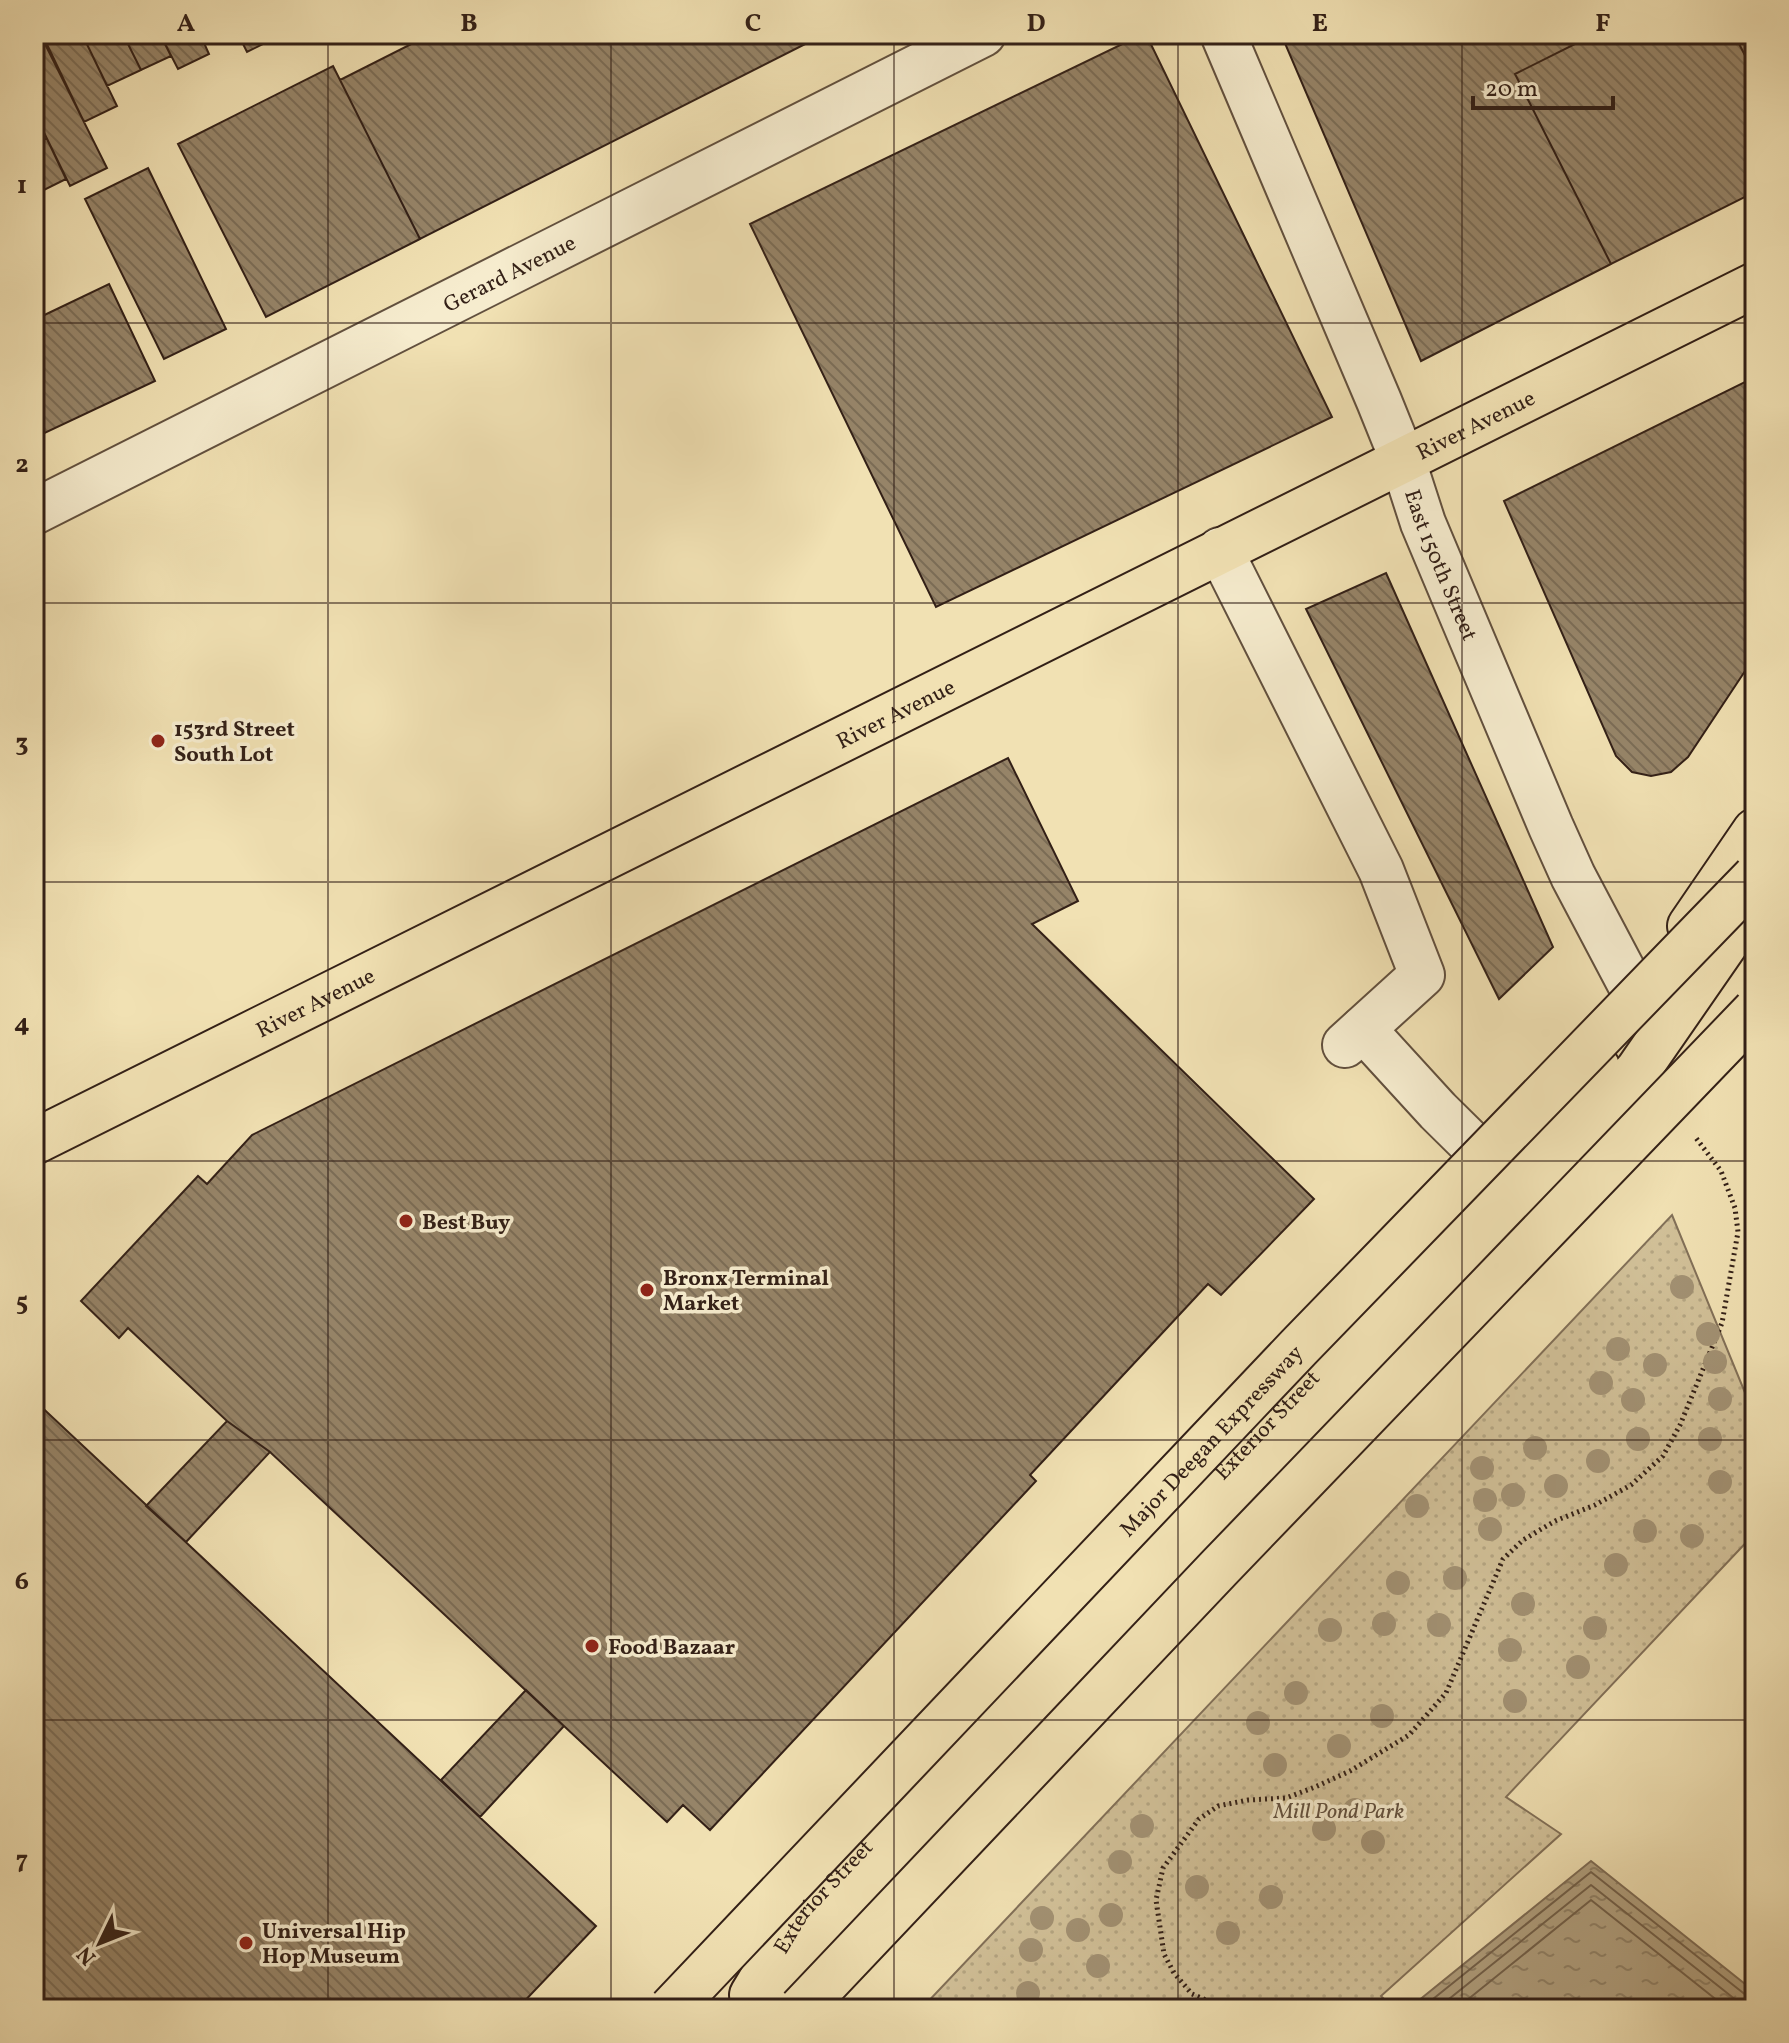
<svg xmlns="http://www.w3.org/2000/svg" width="1789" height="2043" viewBox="0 0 1789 2043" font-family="Vollkorn,serif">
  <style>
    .grass { fill: url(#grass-dots); stroke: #827058; stroke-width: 2 }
    .water { fill: url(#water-ripples); stroke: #7e6c55; stroke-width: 2 }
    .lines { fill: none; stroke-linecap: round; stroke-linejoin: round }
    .shore { stroke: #72604a; stroke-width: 2 }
    .building { fill: url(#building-back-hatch); stroke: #332017; stroke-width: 2 }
    .minor-casing { stroke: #62503e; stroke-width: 48 }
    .major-casing { stroke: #332017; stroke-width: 48 }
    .path { stroke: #332017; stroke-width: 5; stroke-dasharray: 2 4; stroke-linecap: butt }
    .minor { stroke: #f6ecce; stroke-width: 44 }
    .major { stroke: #f1e1b3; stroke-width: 44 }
    .highway-bridge-casing { stroke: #332017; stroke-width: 48; stroke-linecap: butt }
    .highway-bridge { stroke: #f1e1b3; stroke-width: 44 }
    .tree { fill: #a29173 }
    .grid { fill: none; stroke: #332017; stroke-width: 2; stroke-opacity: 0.55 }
    .poi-dot { fill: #8f2418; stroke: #f6ecce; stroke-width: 3 }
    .labels { text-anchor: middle; stroke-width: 7; stroke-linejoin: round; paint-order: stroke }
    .street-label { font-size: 22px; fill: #332017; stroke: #f6ecce }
    .poi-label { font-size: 22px; font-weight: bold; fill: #332017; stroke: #f6ecce; text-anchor: start }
    .park-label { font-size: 22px; font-style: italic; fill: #62503e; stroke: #f6ecce }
    .neatline { fill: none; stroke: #332017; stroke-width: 3 }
    .grid-label { font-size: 26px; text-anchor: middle; font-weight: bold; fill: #332017 }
  </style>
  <defs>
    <pattern id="grass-dots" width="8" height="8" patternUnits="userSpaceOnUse" patternTransform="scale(2)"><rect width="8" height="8" fill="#d1c098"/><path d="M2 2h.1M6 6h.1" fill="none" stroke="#b4a582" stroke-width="1.8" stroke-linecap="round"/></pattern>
    <pattern id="water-ripples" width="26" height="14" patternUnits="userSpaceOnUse" patternTransform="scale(2)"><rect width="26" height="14" fill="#b09f7e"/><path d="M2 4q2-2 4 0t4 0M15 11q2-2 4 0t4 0" fill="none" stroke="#908166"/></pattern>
    <pattern id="building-back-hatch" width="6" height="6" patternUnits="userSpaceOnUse" patternTransform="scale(2)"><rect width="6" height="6" fill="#968468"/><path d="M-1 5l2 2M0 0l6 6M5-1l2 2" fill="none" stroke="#7b6c55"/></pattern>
  </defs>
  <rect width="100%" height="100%" fill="#f1e1b3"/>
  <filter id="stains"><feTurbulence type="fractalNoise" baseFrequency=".0025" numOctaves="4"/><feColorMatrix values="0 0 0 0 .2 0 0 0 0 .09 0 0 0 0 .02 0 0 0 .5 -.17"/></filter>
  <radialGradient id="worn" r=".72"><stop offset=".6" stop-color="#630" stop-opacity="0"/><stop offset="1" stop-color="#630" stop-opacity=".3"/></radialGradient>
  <path class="grass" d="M1672,1215l83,202v116l-249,264 55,37 -180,162 13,13h-473z"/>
  <path class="water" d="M1591,1861l164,131v17h-328l-9,-8z"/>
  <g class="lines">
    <path class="shore" d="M1432,2009l1,-10 158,-127 156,124 8,2
      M1442,2009l2,-6 147,-118 150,119 14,4
      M1456,2009l135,-109 137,109"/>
  </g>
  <path class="building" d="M40,34l67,134 -37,18 -36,-74v-60z
    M42,34h40l35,72 -33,16z
    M82,34h41l18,36 -34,16z
    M123,34h37l11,22 -30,14z
    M160,34h40l9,20 -31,15z
    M238,34h30l3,6 -24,12z
    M431,34h394l-405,205 -80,-159z
    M1143,34h3l186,383 -396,190 -186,-383z
    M1281,34h314l-80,40 96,190 -190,97z
    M1595,34h139l21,41v117l-144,72 -96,-190z
    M1734,34h21v41z
    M333,66l87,173 -154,78 -88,-173z
    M34,112l8,17 5,10h-13z
    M34,139h13l19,40 -32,16z
    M148,168l78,161 -62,30 -79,-160z
    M109,284l46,97 -121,57v-118z
    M1755,377v279l-67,101 -17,15 -20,4 -19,-4 -16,-16 -112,-255z
    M1386,573l167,374 -54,52 -193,-390z
    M1008,758l70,143 -46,23 282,275 -93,96 -13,-11 -178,191 6,6 -326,349 -27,-25 -16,17 -397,-370 -43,-31 -99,-93 -9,10 -38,-37 117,-125 9,8 45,-49z
    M34,1400l562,526 -79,83h-483z
    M227,1421l43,31 -84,90 -40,-36z
    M526,1690l38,36 -84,91 -39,-37z"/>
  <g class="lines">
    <g class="minor-casing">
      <g id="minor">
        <path id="s1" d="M1223,34l156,367 23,57 21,65 128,304 22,49 66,125"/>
        <path id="s2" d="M34,512l949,-478"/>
        <path d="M1220,550l161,320 41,105 -77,70"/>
        <path d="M1363,1029l75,82 73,72"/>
      </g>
    </g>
    <g class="major-casing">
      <g id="major">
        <path d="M1690,926l65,-95"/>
        <path id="s3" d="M34,1142l1721,-857"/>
        <path d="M771,1981l57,-44 698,-739 112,-128 117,-169"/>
        <path id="s4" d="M752,1995l50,-83 701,-736 94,-109"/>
      </g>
    </g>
    <path class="path" d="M1227,2009l-35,-15 -18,-21 -10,-19 -8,-54 7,-32 36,-49 19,-13 30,-6 38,-2 29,-11 35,-16 59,-36 37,-42 57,-134 20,-19 32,-19 40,-16 36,-20 32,-29 17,-31 42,-102 16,-91 -3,-24 -14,-37 -25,-33"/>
    <use href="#minor" class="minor"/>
    <use href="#major" class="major"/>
    <g class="highway-bridge-casing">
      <g id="highway-bridge">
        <path id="s5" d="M671,2009l628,-662 456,-470"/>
        <path d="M801,2009l418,-441 536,-557"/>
      </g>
    </g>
    <use href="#highway-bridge" class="highway-bridge"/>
  </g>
  <g class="tree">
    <circle cx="1682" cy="1287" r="12"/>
    <circle cx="1708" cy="1334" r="12"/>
    <circle cx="1618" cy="1349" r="12"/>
    <circle cx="1715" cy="1362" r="12"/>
    <circle cx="1655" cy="1365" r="12"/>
    <circle cx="1601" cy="1383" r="12"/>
    <circle cx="1720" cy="1399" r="12"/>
    <circle cx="1633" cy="1400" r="12"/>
    <circle cx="1638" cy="1439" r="12"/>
    <circle cx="1710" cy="1439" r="12"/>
    <circle cx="1535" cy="1448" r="12"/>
    <circle cx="1598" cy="1461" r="12"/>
    <circle cx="1482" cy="1468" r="12"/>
    <circle cx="1720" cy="1482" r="12"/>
    <circle cx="1556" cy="1486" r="12"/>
    <circle cx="1513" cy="1495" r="12"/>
    <circle cx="1485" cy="1500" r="12"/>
    <circle cx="1417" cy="1506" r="12"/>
    <circle cx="1490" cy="1529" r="12"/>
    <circle cx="1645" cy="1531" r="12"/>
    <circle cx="1692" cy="1536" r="12"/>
    <circle cx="1616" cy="1565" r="12"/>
    <circle cx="1455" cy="1578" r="12"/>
    <circle cx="1398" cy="1583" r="12"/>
    <circle cx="1523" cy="1604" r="12"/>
    <circle cx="1384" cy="1624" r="12"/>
    <circle cx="1439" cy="1625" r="12"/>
    <circle cx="1595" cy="1628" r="12"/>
    <circle cx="1330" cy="1630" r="12"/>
    <circle cx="1510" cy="1650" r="12"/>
    <circle cx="1578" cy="1667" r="12"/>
    <circle cx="1296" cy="1693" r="12"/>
    <circle cx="1515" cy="1701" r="12"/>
    <circle cx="1382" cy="1716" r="12"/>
    <circle cx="1258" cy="1723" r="12"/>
    <circle cx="1339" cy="1746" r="12"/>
    <circle cx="1275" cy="1765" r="12"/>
    <circle cx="1355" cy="1810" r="12"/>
    <circle cx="1142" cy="1826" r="12"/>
    <circle cx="1324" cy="1829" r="12"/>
    <circle cx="1373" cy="1842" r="12"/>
    <circle cx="1120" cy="1862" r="12"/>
    <circle cx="1197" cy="1887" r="12"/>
    <circle cx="1271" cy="1897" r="12"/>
    <circle cx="1111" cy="1915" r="12"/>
    <circle cx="1042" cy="1918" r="12"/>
    <circle cx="1078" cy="1930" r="12"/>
    <circle cx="1228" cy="1933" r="12"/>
    <circle cx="1031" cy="1950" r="12"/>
    <circle cx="1098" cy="1966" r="12"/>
    <circle cx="1028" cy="1993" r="12"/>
  </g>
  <path class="grid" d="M328,34v1975M611,34v1975M894,34v1975M1178,34v1975M1462,34v1975M34,323h1721M34,603h1721M34,882h1721M34,1161h1721M34,1440h1721M34,1720h1721"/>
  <g class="poi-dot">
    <circle cx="158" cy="741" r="8"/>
    <circle cx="406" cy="1221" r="8"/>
    <circle cx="647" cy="1290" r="8"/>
    <circle cx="592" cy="1646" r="8"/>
    <circle cx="246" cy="1943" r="8"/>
  </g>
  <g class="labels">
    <g class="street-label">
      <text dy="8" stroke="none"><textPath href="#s2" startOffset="532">Gerard Avenue</textPath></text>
      <text dy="8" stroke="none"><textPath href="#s3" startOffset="1610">River Avenue</textPath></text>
      <text dy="8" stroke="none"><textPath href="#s1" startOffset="574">East 150th Street</textPath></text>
      <text dy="8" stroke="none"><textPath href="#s3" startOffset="962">River Avenue</textPath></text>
      <text dy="8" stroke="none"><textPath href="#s3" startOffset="314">River Avenue</textPath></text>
      <text dy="8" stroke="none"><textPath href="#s4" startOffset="770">Exterior Street</textPath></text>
      <text dy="8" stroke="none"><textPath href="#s5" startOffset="784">Major Deegan Expressway</textPath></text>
      <text dy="8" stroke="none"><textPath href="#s4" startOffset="122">Exterior Street</textPath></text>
    </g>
    <g class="poi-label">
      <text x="174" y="736">153rd Street<tspan x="174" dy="25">South Lot</tspan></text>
      <text x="422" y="1229">Best Buy</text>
      <text x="663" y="1285">Bronx Terminal<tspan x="663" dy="25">Market</tspan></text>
      <text x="608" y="1654">Food Bazaar</text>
      <text x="262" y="1938">Universal Hip<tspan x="262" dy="25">Hop Museum</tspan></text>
    </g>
    <g class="park-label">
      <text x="1339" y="1818">Mill Pond Park</text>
    </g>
  </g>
  <rect width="1789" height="2043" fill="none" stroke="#f1e1b3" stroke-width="88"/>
  <g transform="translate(100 1943) rotate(227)" stroke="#f6ecce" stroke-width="6" paint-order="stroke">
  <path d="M0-6L14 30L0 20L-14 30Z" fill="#332017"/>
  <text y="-12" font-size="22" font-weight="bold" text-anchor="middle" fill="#332017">N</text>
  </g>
  <path d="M1473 96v12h140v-12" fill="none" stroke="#332017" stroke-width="4"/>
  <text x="1485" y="96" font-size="24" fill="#332017" stroke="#f6ecce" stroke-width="6" paint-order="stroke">20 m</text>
  <rect x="44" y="44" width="1701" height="1955" class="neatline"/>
  <g class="grid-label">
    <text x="186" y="31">A</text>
    <text x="469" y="31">B</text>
    <text x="753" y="31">C</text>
    <text x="1036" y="31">D</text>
    <text x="1320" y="31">E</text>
    <text x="1603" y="31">F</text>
    <text x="22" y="193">1</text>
    <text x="22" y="472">2</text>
    <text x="22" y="751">3</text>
    <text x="22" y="1031">4</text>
    <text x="22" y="1310">5</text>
    <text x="22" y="1589">6</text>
    <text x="22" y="1868">7</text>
  </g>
  <rect width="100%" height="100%" filter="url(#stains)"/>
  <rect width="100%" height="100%" fill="url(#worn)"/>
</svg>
